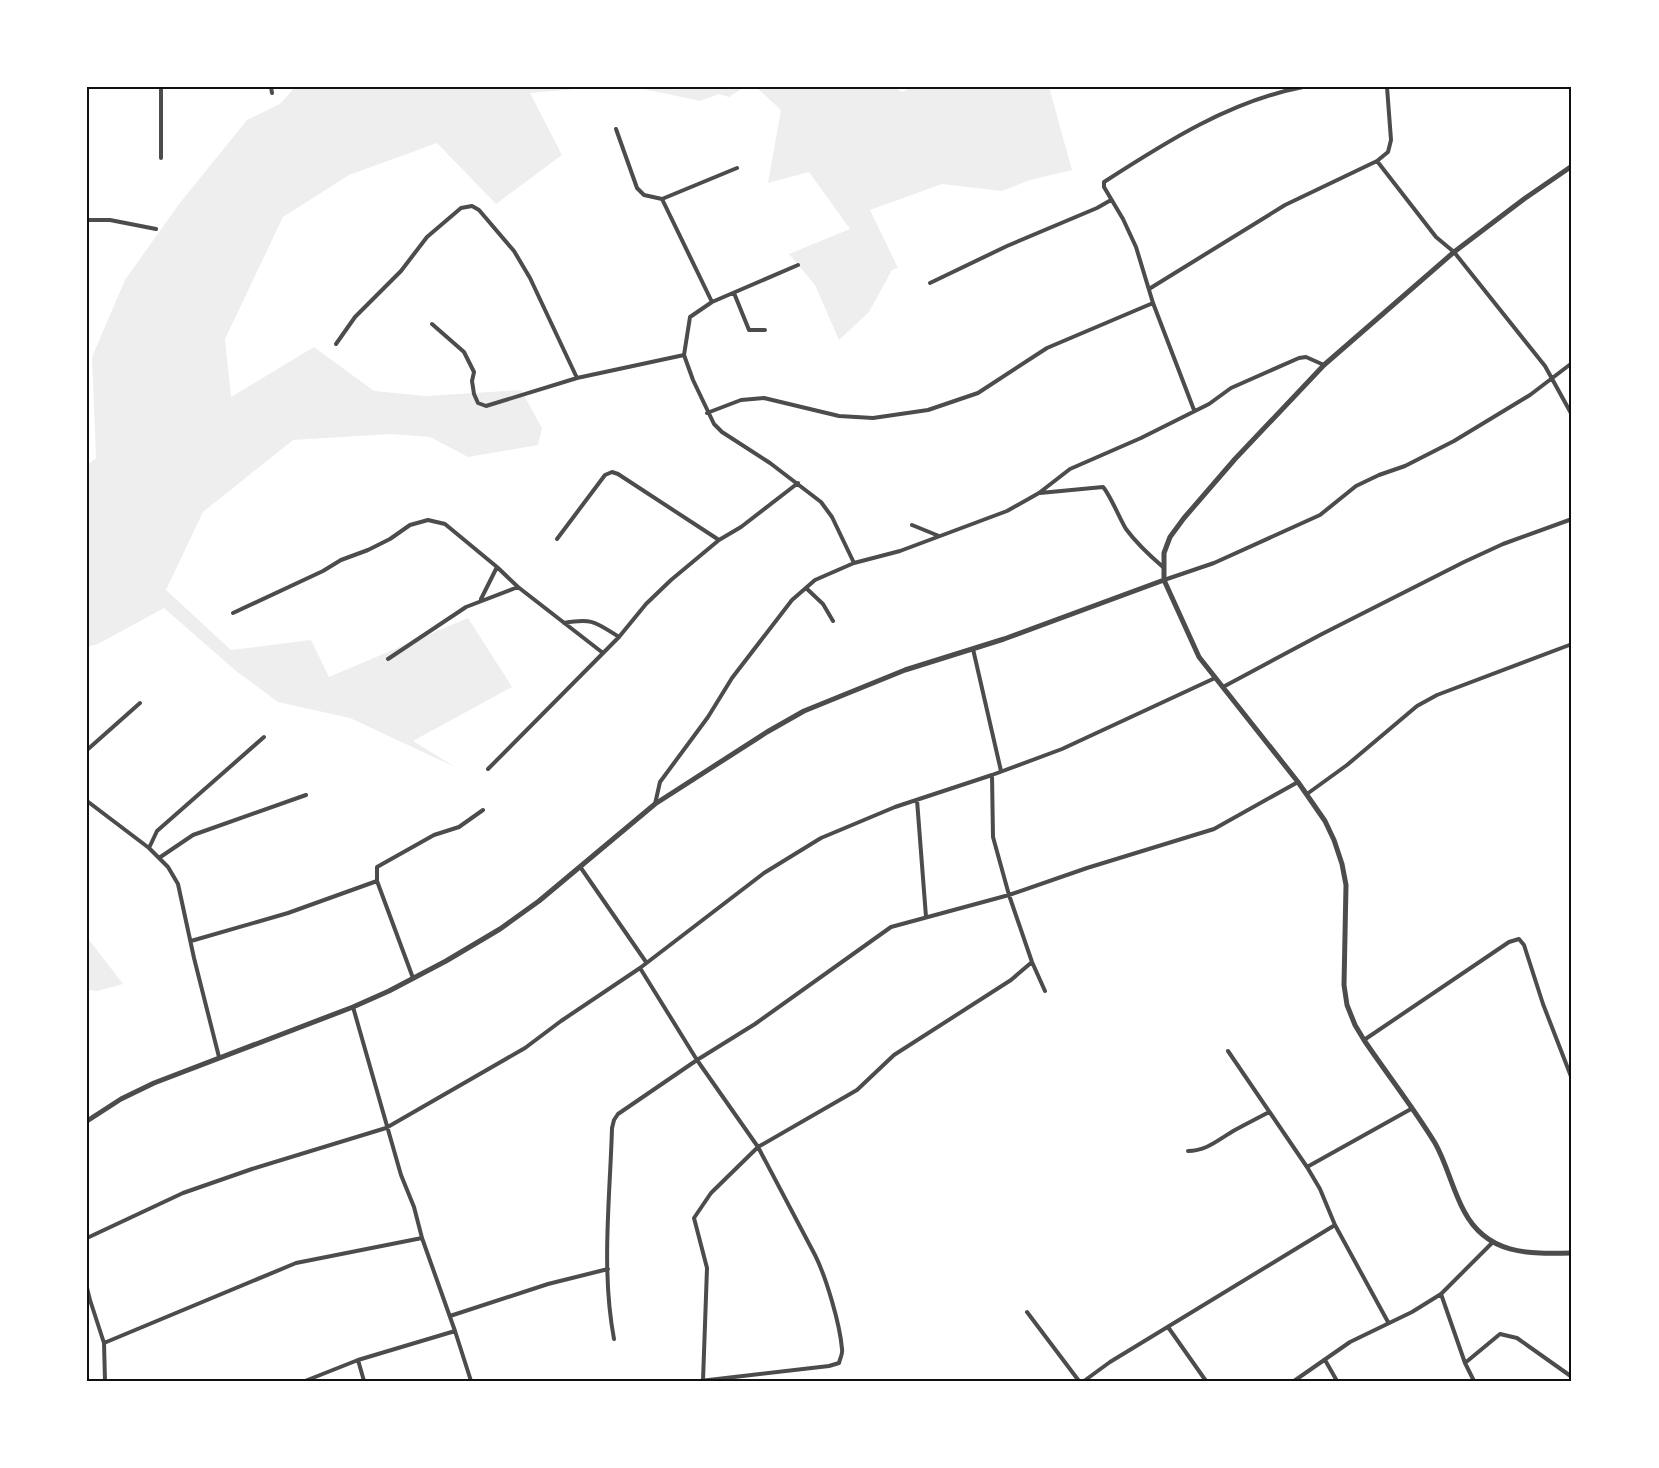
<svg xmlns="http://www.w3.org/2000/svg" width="1659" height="1468" viewBox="0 0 1659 1468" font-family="Cabin,sans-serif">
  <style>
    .green { fill: #eee }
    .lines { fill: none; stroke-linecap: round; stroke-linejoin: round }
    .minor { stroke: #4c4c4c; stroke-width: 4 }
    .tertiary { stroke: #4c4c4c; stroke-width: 5 }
    .neatline { fill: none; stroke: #111; stroke-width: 2 }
  </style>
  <rect width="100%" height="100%" fill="#fff"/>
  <path class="green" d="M295,87h305l-70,6 32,62 -66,49 -59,-61 -88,32 -66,42 -58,122 6,58 83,-50 60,44 51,5 96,-6 21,38 -4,17 -70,12 -38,-20 -39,-3 -98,6 -90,72 -37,78 65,60 80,-10 18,37 139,-59 44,69 -99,54 42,26 -105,-49 -72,-16 -42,-31 -72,-63 -66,36 -11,3v-182l9,-7 -4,-101 33,-77 54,-76 68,-84 33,-16z
    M634,87h110l-15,10 -10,-3 -19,7z
    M756,87h137l9,5 10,-5h137l23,83 -42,10 -28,11 -60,-7 -72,26 28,58 -6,2 -23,42 -30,28 -24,-55 -26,-31 61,-25 -41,-57 -41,11 13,-73z
    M87,937l3,4 33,43 -26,7 -10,-1z"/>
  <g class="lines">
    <path class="minor" d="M271,87l1,6
      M1387,87l4,53 -3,12 -11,9 59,76 18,15 91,114 27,49
      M616,129l21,59 7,7 18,4 75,-31
      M161,158v-71
      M662,199l50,103
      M87,220h23l46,9
      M798,265l-86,37 -22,15 -6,38 9,25 21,44 8,8 48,31 51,39 11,15 22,46
      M930,283l77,-37 90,-38 14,-8
      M1149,289l136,-84 92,-44
      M734,293l15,37h16
      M432,324l32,28 10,20 -2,9 2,13 4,9 8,3 91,-28 107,-23
      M336,344l19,-27 46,-46 26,-34 34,-29 11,-2 7,4 35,41 16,27 47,100
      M1194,410l-41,-107 -17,-56 -13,-28 -19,-32v-5c62,-40 126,-81 199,-95
      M707,413l34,-13 23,-2 75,18 34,2 55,-8 50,-17 69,-45 106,-45
      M1040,493l63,-6c6,6 17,32 23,42 11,15 23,26 37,38
      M912,525l27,11
      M557,539l48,-64 7,-3 6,2 101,66
      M1164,580l50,-17 106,-48 36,-29 23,-11 26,-9 49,-25 76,-46 42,-32
      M806,588l17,16 10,17
      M481,599l16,-32
      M233,613l90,-42 18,-11 27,-10 22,-11 20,-14 18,-5 17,4 52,43 21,20 85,66
      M564,623c29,-5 31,-1 55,14
      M973,649l28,122
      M388,659l78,-52 52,-20
      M1223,687l99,-53 142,-72 39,-18 69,-25
      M87,750l53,-47
      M488,769l131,-132 27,-33 25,-24 48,-40 22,-13 57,-44
      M992,775l1,62 16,58 23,67 13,29
      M1307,794l40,-29 70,-59 20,-11 135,-51
      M917,800l9,117
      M87,801l62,47 19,19 10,17 16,74 25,99
      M655,804l5,-22 48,-65 24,-39 60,-78 23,-20 39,-17 46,-12 107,-40 32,-18 31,-24 71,-31 68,-34 22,-16 68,-30 7,-1 18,8
      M149,848l8,-17 107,-94
      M159,858l34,-23 113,-40
      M581,868l65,94
      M377,881v-14l57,-32 25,-8 24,-17
      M191,941l97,-28 89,-32 36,97
      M640,968l57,92 61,87 57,108c11,22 25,69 27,94 1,5 -2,9 -3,14l-10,3 -129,15
      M1364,1040l145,-98 10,-3 5,6 19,59 29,75
      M1228,1051l79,116 13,22 15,36 53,97
      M1188,1151c19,0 31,-12 47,-21 11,-6 23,-12 34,-18
      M1307,1167l104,-58
      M87,1238l96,-45 69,-24 134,-41 139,-80 36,-27 79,-53 124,-95 57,-35 74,-31 97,-32 70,-26 153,-71
      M87,1288l3,12 -3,1
      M1441,1294l24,69 9,18
      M90,1300l14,43 1,38
      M1027,1312l52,69
      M450,1316l98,-32 60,-15
      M1168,1327l38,54
      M455,1331l16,50
      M614,1339c-13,-69 -4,-141 -2,-211l2,-8 4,-6 79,-54 58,-36 136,-97 118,-32 78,-27 127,-39 84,-47
      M104,1343l192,-80 126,-25
      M358,1360l6,21
      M1325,1360l12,21
      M1465,1363l35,-29 17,4 55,39
      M305,1381l53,-21 97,-29 -33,-93 -8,-31 -13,-32 -48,-168
      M703,1381l4,-113 -13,-50 17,-25 47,-46 99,-57 37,-35 117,-75 21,-18
      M1084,1381l26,-19 225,-137
      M1294,1381l56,-39 62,-30 29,-18 52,-52"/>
    <path class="tertiary" d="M1572,166l-48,33 -70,53 -130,113 -89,94 -51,59 -14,19 -6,16v27l35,77 99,125 27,39 9,19 8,24 4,21 -2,100 3,20 8,20 9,15c23,34 49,67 71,103 12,21 17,46 29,68 23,44 64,43 108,42
      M87,1121l34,-22 33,-16 199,-76 36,-16 57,-30 54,-32 39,-28 116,-97 112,-72 37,-21 101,-41 99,-31 160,-59"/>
  </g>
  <rect width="1659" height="1468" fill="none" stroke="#ffffff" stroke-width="177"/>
  <rect x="88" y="88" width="1482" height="1292" class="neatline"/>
</svg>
